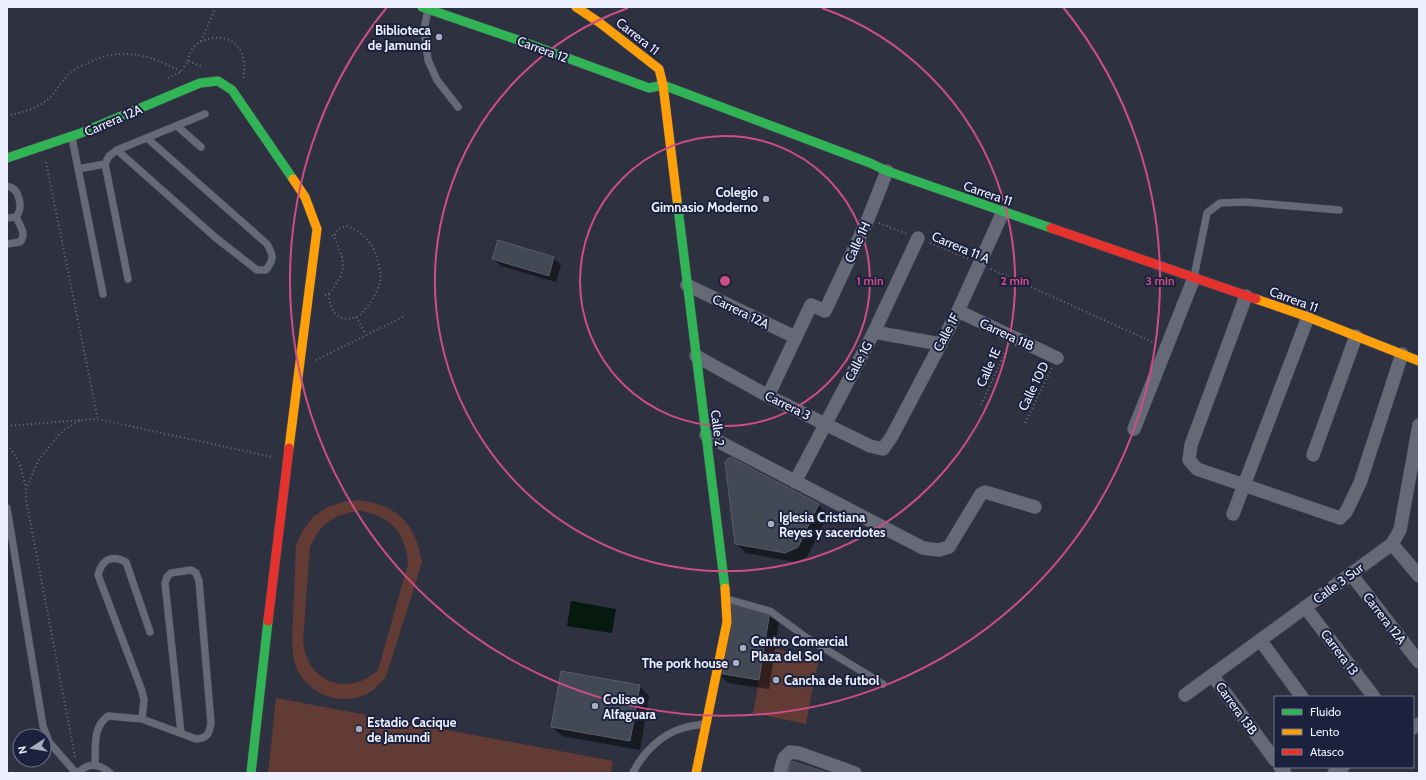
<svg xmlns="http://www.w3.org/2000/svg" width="1426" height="780" viewBox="0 0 1426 780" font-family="Cabin,sans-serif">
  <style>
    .green { fill: #613b34; fill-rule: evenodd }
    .water { fill: #06190e }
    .shadow { fill: #0007 }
    .building { fill: #424854; stroke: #565c69 }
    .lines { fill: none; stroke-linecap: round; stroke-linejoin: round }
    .lane-casing { stroke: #4a4d59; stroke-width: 8 }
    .street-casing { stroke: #4a4d59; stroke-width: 14 }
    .fast-casing { stroke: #4a4d59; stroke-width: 10 }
    .slow-casing { stroke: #4a4d59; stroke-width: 10 }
    .jam-casing { stroke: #4a4d59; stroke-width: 10 }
    .path { stroke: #6c6e7a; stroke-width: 2; stroke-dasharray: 1 3; stroke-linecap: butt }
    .lane { stroke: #666976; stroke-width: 7 }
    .street { stroke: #666976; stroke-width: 13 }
    .fast { stroke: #30b455; stroke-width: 9 }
    .slow { stroke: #ff9f0a; stroke-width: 9 }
    .jam { stroke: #e5322d; stroke-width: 9 }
    .ring { fill: none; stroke: #cc4e84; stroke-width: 2 }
    .poi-dot { fill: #a8acbc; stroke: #1c223d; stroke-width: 1.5 }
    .labels { text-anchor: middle; stroke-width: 4; stroke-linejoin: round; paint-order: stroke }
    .poi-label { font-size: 13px; font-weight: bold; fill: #ebeffe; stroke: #1c223d; text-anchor: start }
    .street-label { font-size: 13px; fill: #ebeffe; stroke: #1c223d }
    .centre { fill: #cc4e84; stroke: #1c223d; stroke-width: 2 }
    .ring-label { font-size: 12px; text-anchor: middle; font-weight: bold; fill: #cc4e84; stroke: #1c223d; stroke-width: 4; stroke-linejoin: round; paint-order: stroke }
  </style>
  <rect width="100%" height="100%" fill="#2d3140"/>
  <path class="green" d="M358,500c40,5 57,23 64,62l-36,115c-6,7 -13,14 -21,18 -26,11 -56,-1 -68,-26 -4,-8 -4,-18 -5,-27l4,-97 7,-15 10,-13 13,-9 16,-6zM360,511c31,5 46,22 48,53l-30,106c-31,28 -71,12 -75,-29l7,-94c11,-24 24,-33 50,-36z
    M766,647l53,11 -7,33 -53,-12z
    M759,680l53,11 -6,33 -53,-11z
    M276,698l337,63 -2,12h-343z"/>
  <path class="water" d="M571,601l45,8 -4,24 -45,-7z"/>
  <path class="shadow" d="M553,258l8,7 -5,17 -55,-16 -8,-7z
    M818,505l10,10 -21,42 -12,5 -49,-9 -10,-10z
    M769,612l10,10 -10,67 -41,-6 -10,-10z
    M639,686l10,10 -9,54 -78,-14 -10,-10z"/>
  <path class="building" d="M498,240l56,17 -5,19 -57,-17z
    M730,457l89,47 -21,43 -13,6 -50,-9 -10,-82z
    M726,599l44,12 -11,69 -42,-7z
    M561,671l79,14 -10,56 -79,-14z
    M791,761l37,12h-40z"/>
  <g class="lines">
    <g class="lane-casing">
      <path id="lane" d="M428,9l-4,21 4,30 9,20 21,27
        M177,126l24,21
        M72,138l31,156
        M117,150l99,88 41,32h9c8,-11 8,-14 1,-26l-120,-106
        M105,164l23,115
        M78,169l27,-5 4,-8 8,-6 88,-36
        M7,186c12,2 17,21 9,31l-9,1
        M7,244l13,-2c7,-8 0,-16 -4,-25
        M1194,277l13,-64 13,-10 25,-1 94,8
        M7,508l36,218 6,16 27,31
        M727,599l43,12 37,27 76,46
        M142,719l2,-19 -2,-9 -44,-116c4,-15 13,-21 28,-13l24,70
        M95,765c1,-17 -3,-38 13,-49l34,3 54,20c12,-1 13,-5 15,-16l-12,-142 -3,-8 -5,-3 -20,3 -4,4 -2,6 16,150
        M78,773c10,-11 22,-9 32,0
        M633,773c9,-20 29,-39 50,-45 7,-2 15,-3 22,-4"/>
    </g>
    <g class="street-casing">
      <path id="street" d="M687,285l108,52
        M1246,296l-55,149 -2,15 8,9 143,49 6,-6 14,-29 42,-129
        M958,311l99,47
        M874,332l66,12
        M696,356l72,40 102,50 13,3 9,-13 66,-125 45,-99
        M768,396l43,-91 14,6 43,-92 19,-48
        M1134,429l60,-151
        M706,435l217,113 16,2 10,-3 32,-53 4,-2 50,15
        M1313,455l43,-119
        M795,482l79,-150 44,-94
        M1233,514l75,-197
        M1392,544l27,32
        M1351,574l68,88
        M1305,607l69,90
        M1260,640l42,57
        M1212,675l63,85
        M1185,695l207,-151 8,-14 19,-105
        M1413,728l6,-4
        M1280,767l5,6
        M780,773l4,-15 6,-6 9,1 56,20
        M1334,773l9,-6"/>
    </g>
    <g class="fast-casing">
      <path id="fast" d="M422,7l99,34 128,47 14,-3
        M663,85l207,78 17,8 164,57
        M7,158l74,-25 119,-50 18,-2 14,9 61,89
        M677,200l48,388
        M251,773l17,-152"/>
    </g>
    <g class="slow-casing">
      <path id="slow" d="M576,7l24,16 59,46 4,16 14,115
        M1256,299l52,18 111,44
        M289,448l28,-219 -12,-32 -12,-18
        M696,773l31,-151 -2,-34"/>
    </g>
    <g class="jam-casing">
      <path id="jam" d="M1051,228l205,71
        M268,621l21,-173"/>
    </g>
    <path class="path" d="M201,41l15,-34
      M188,61c1,-5 2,-10 6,-14 5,-6 12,-8 19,-9 26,-3 35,19 30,41
      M168,78l13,-6 7,-11 15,6
      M7,116c16,-4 35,-8 46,-22 6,-7 10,-15 17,-21 4,-4 11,-7 16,-9 33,-18 64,-10 95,8
      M46,162l52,258
      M879,223l28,11
      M930,243l38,16
      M991,269l164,74
      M329,294c0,15 8,30 27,23 9,-3 22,-25 24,-35 2,-9 -2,-21 -5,-30 -6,-13 -16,-22 -29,-26l-8,3 -4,7
      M325,295c6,-2 8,-6 11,-11 13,-18 5,-30 -2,-48h-2
      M356,317l10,17
      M316,360l87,-43
      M981,405l26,-57
      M1025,423l27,-55
      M7,426l75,-6
      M7,445c14,15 14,25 19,43
      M75,757l-49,-258v-10l12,-28 19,-24 7,-7 15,-9 10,-2 13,1 170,37
      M7,770l6,3"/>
    <use href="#lane" class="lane"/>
    <use href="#street" class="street"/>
    <use href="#fast" class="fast"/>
    <use href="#slow" class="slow"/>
    <use href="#jam" class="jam"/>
  </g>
  <g class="ring">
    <circle cx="725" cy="281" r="145"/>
    <path d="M822 8A290 290 0 1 1 628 8"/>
    <path d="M1063 7A435 435 0 1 1 387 7"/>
  </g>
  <g class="poi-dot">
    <circle cx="439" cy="37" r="4"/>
    <circle cx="766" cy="199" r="4"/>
    <circle cx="771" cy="524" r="4"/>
    <circle cx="743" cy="648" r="4"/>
    <circle cx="736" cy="663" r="4"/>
    <circle cx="776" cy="680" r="4"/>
    <circle cx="595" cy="706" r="4"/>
    <circle cx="359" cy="729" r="4"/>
  </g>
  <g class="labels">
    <g class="poi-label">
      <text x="431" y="35" text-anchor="end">Biblioteca<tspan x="431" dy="15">de Jamundi</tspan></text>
      <text x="758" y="197" text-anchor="end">Colegio<tspan x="758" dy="15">Gimnasio Moderno</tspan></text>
      <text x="779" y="522">Iglesia Cristiana<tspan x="779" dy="15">Reyes y sacerdotes</tspan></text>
      <text x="751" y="646">Centro Comercial<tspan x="751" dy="15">Plaza del Sol</tspan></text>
      <text x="728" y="668" text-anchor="end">The pork house</text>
      <text x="784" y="685">Cancha de futbol</text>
      <text x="603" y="704">Coliseo<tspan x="603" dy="15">Alfaguara</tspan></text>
      <text x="367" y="727">Estadio Cacique<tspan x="367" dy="15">de Jamundi</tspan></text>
    </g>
    <g class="street-label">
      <text transform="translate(638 36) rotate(38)" y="5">Carrera 11</text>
      <text transform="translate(543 49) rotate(20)" y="5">Carrera 12</text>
      <text transform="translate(113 120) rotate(-23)" y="5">Carrera 12A</text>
      <text transform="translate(988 193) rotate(19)" y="5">Carrera 11</text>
      <text transform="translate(857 242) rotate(-65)" y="5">Calle 1H</text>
      <text transform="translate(961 247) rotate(23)" y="5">Carrera 11 A</text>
      <text transform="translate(1294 299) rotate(20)" y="5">Carrera 11</text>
      <text transform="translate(741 311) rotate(26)" y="5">Carrera 12A</text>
      <text transform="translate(946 332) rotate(-62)" y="5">Calle 1F</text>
      <text transform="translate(1007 334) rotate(25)" y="5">Carrera 11B</text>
      <text transform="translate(858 361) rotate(-62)" y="5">Calle 1G</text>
      <text transform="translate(988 367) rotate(-66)" y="5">Calle 1E</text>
      <text transform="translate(1033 386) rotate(-64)" y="5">Calle 10D</text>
      <text transform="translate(788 405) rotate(26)" y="5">Carrera 3</text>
      <text transform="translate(718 428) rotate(83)" y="5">Calle 2</text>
      <text transform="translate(1338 583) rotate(-36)" y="5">Calle 3 Sur</text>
      <text transform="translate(1385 618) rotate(52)" y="5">Carrera 12A</text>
      <text transform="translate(1340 652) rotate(53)" y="5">Carrera 13</text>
      <text transform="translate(1237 708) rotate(54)" y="5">Carrera 13B</text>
    </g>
  </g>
  <circle cx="725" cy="281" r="6" class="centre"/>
  <g class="ring-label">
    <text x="870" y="285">1 min</text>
    <text x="1015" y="285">2 min</text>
    <text x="1160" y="285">3 min</text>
  </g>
  <rect width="1426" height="780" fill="none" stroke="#ebeffe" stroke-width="16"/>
  <rect x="1274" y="696" width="140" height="72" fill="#1c223d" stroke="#6f748a"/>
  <rect x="1282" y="709" width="20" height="6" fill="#30b455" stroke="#6f748a"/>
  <text x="1310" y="716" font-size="12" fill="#ebeffe">Fluido</text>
  <rect x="1282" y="729" width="20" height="6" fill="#ff9f0a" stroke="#6f748a"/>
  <text x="1310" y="736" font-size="12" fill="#ebeffe">Lento</text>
  <rect x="1282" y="749" width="20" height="6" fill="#e5322d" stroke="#6f748a"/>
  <text x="1310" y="756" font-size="12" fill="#ebeffe">Atasco</text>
  <g transform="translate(32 748) rotate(258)"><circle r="19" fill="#1c223d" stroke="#6f748a"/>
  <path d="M0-3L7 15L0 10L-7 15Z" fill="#a8acbc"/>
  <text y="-6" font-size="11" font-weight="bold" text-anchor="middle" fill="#ebeffe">N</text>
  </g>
</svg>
